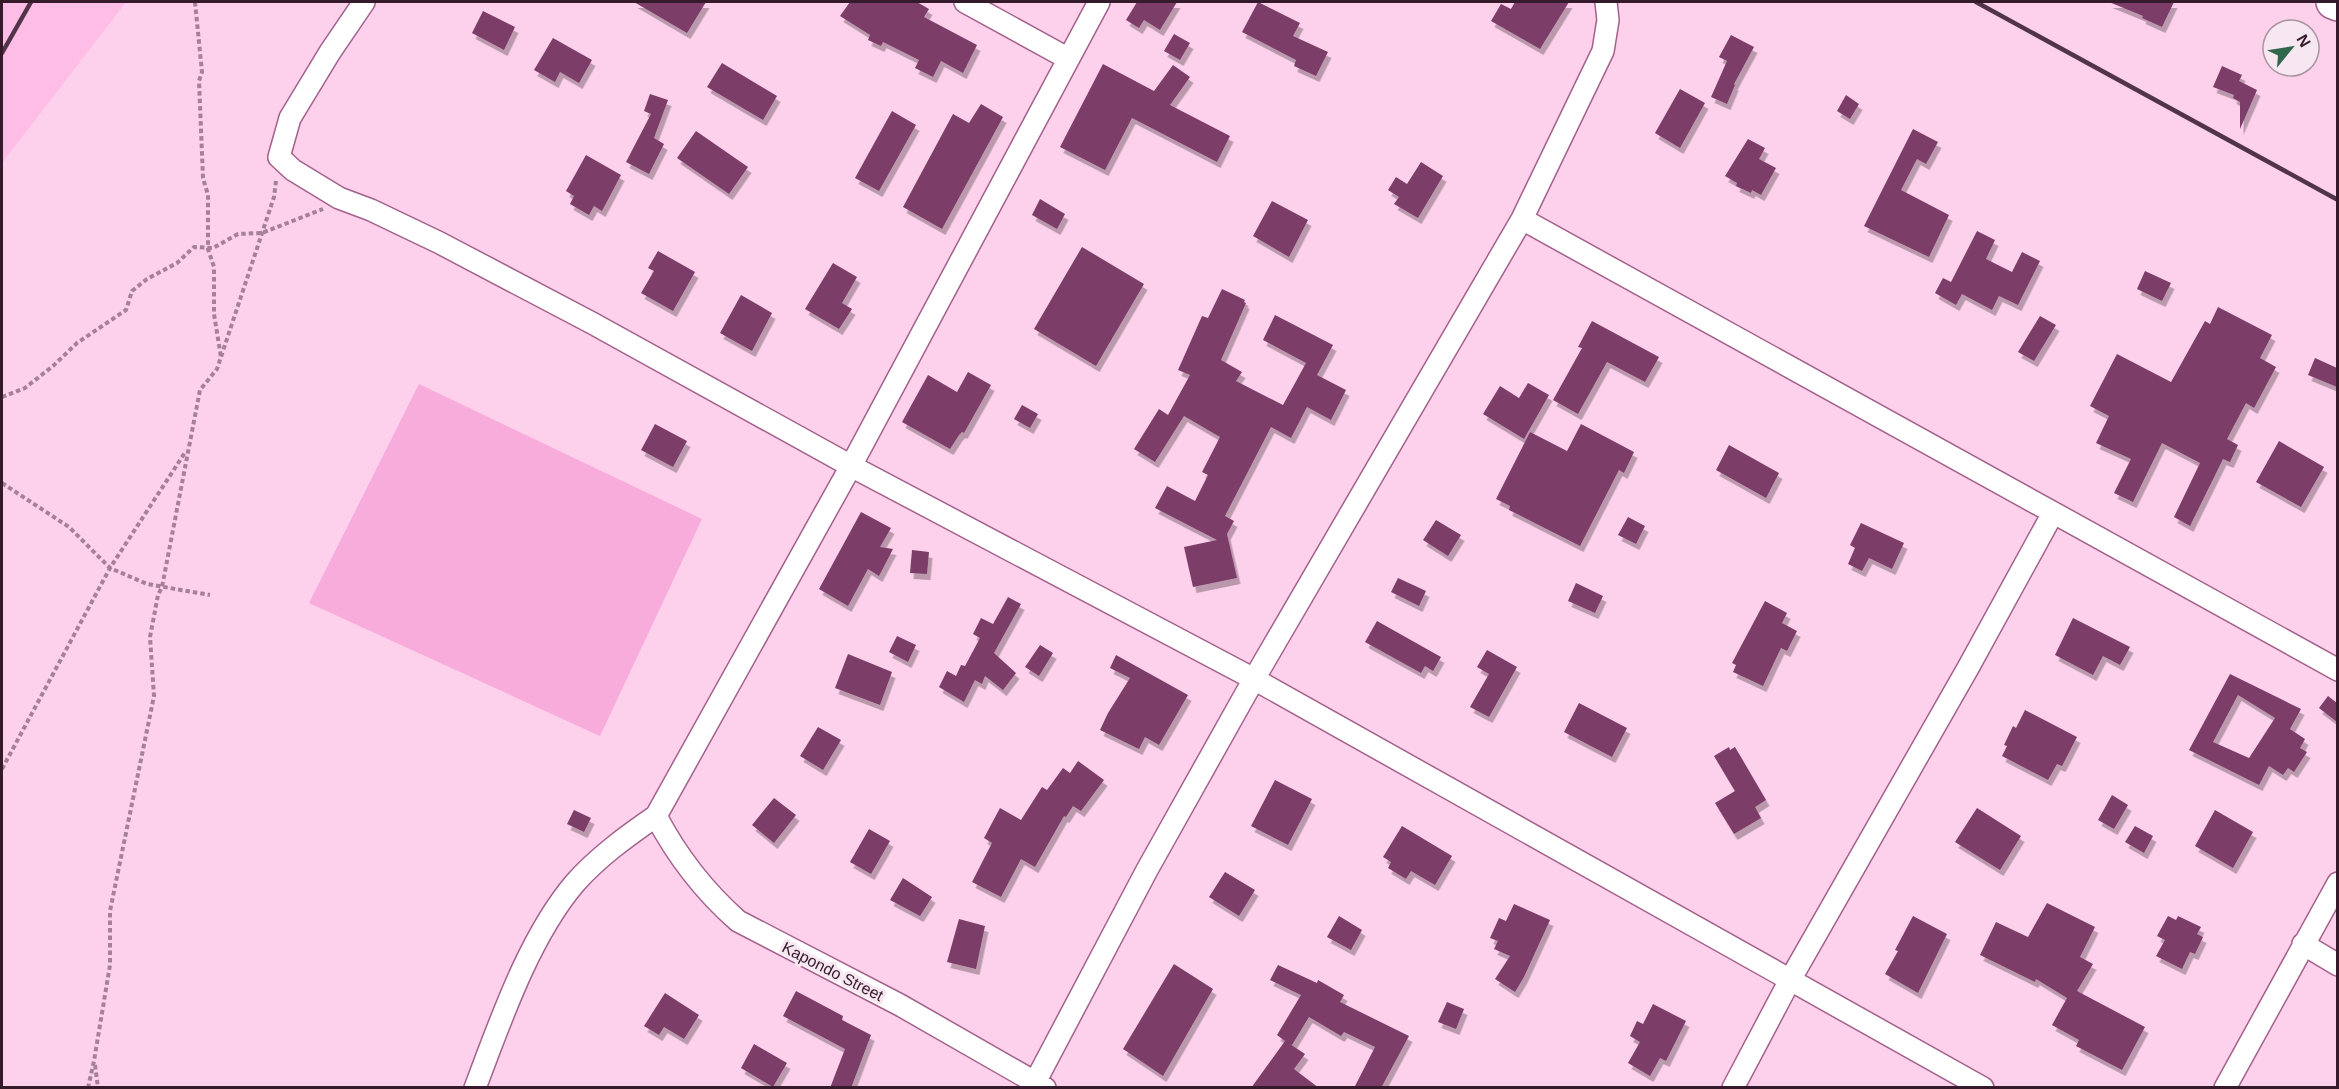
<svg xmlns="http://www.w3.org/2000/svg" width="2339" height="1089" viewBox="0 0 2339 1089" font-family="Helvetica,sans-serif">
  <style>
    .built { fill: #febde6 }
    .green { fill: #f7acdb }
    .building { fill: #7c3d67; fill-rule: evenodd; filter: url(#shadow) }
    .lines { fill: none; stroke-linecap: round; stroke-linejoin: round }
    .minor-casing { stroke: #a3618c; stroke-width: 24 }
    .trunk-casing { stroke: #a3618c; stroke-width: 36 }
    .path { stroke: #a68098; stroke-width: 4; stroke-dasharray: 4.5 3; stroke-linecap: butt }
    .minor { stroke: #fff; stroke-width: 21 }
    .trunk { stroke: #fff; stroke-width: 33 }
    .rail { stroke: #523448; stroke-width: 4.5 }
    .labels { text-anchor: middle; stroke-width: 6; stroke-linejoin: round; paint-order: stroke }
    .street-label { font-size: 16px; fill: #351a2c; stroke: #f7e7f0 }
  </style>
  <defs>
    <filter id="shadow"><feDropShadow dx="3.5" dy="6" stdDeviation="0" flood-color="#0004"/></filter>
  </defs>
  <rect width="100%" height="100%" fill="#fdd0eb"/>
  <path class="built" d="M2,2h124l-124,161z"/>
  <path class="green" d="M419,384l283,135 -102,217 -291,-133z"/>
  <path class="building" d="M634,2h72l-19,31z
    M850,2h67l12,7 -5,8 53,28 -14,28 -22,-12 -8,16 -18,-9 4,-8 -36,-18 -2,4 -13,-6 2,-5 -30,-19z
    M1137,2h40l-17,28 -16,-10 -5,8 -13,-8z
    M1258,2l42,21 -7,13 35,16 -12,24 -22,-10 2,-6 -54,-28z
    M1515,2h54l-29,47 -49,-28 10,-17 10,5z
    M2109,2h65l-12,25 -20,-9 1,-2z
    M483,11l32,16 -11,23 -32,-17z
    M1174,34l16,9 -10,17 -16,-9z
    M1731,35l23,12 -20,37 1,1 -8,19 -16,-7 16,-36 -8,-4z
    M553,38l39,22 -13,23 -19,-11 -5,10 -21,-12z
    M722,63l55,33 -14,24 -56,-33z
    M1103,64l51,27 19,-26 17,12 -20,28 60,31 -13,26 -85,-44 -27,52 -45,-23z
    M2222,66l20,9 -3,6 18,9 -17,39v-27l-7,-4 1,-3 -21,-8z
    M1680,89l25,14 -25,45 -25,-15z
    M650,94l18,6 -14,38 10,6 -15,30 -23,-12 25,-48 -7,-3z
    M1846,95l13,9 -9,15 -13,-8z
    M981,104l22,13 -61,112 -39,-22 50,-93 16,9z
    M892,111l24,14 -37,66 -24,-13z
    M1913,129l25,13 -12,22 -9,-5 -16,31 48,25 -20,42 -65,-31z
    M696,131l52,36 -19,27 -52,-36z
    M1748,139l17,9 -6,11 17,9 -15,27 -9,-5 -1,3 -15,-7 1,-3 -12,-7z
    M586,155l35,20 -19,36 -8,-5 -5,9 -19,-11 4,-8 -8,-5z
    M1421,162l22,14 -25,42 -24,-14 5,-7 -11,-7 8,-13 11,7z
    M1040,199l25,15 -8,15 -25,-14z
    M1272,201l36,19 -19,37 -36,-21z
    M1977,231l18,9 -9,19 26,13 10,-20 18,9 -22,44 -19,-9 -7,14 -30,-16 -6,11 -21,-12 8,-15 8,4z
    M1082,247l62,37 -48,82 -62,-37z
    M658,251l37,21 -22,39 -32,-18 13,-22 -6,-3z
    M833,263l24,14 -15,26 10,6 -13,20 -34,-20z
    M2145,271l26,12 -9,18 -25,-12z
    M1222,289l23,11 -1,2 2,1 -25,57 21,12 -6,9 47,24 23,-42 -43,-23 12,-25 58,30 -16,30 29,15 -15,30 -24,-13 -16,31 -20,-11 -46,89 9,5 -7,13 10,44 -44,9 -9,-40 33,-7 -62,-32 12,-22 28,15 13,-26 -6,-3 18,-35 -36,-21 -29,46 -21,-13 25,-40 9,6 22,-40 -12,-5 24,-54 6,2z
    M741,295l31,18 -20,38 -32,-18z
    M2218,307l54,28 -12,23 16,9 -22,41 -8,-5 -19,36 11,6 -8,17 -7,-3 -33,67 -16,-9 26,-54 -38,-20 -29,59 -19,-9 17,-34 -35,-16 13,-27 -19,-10 27,-52 54,28 34,-61 5,3z
    M2040,316l16,9 -22,36 -16,-9z
    M1592,321l67,36 -14,25 -38,-20 -29,52 -25,-14 29,-52 -4,-1z
    M2315,358l22,10v19l-29,-12z
    M968,372l23,13 -27,48 -2,-1 -3,3 -9,14 -48,-27 26,-47 29,17z
    M1528,383l21,12 -25,44 -41,-25 17,-28 19,12z
    M1022,405l16,9 -8,14 -16,-9z
    M655,424l32,17 -14,26 -32,-17z
    M1581,424l53,28 -10,21 -5,-3 -39,76 -71,-36 1,-4 -14,-7 34,-67 37,19z
    M2279,441l45,26 -23,40 -45,-25z
    M1729,445l50,28 -13,25 -50,-28z
    M861,512l30,16 -11,19 13,2 -14,27 -11,-7 -20,37 -29,-17z
    M1628,517l17,9 -9,18 -18,-9z
    M1436,520l25,15 -13,21 -25,-16z
    M1861,523l43,20 -12,26 -23,-11 -7,13 -14,-7 7,-16 -5,-3z
    M912,550l17,2 -2,22 -17,-1z
    M1398,578l28,13 -7,15 -28,-14z
    M1576,583l27,13 -8,17 -27,-12z
    M1008,597l13,7 -27,49 22,20 -13,17 -18,-14 -3,8 -7,-4 -11,22 -25,-15 8,-16 9,5 5,-11 4,1 15,-28 -7,-4 8,-16 12,6z
    M1765,601l22,12 -5,10 15,8 -10,20 -6,-3 -18,38 -30,-14 3,-7 -4,-2z
    M2073,618l57,29 -10,18 -17,-9 -10,19 -38,-20z
    M1377,621l64,36 -8,14 -8,-5 -4,7 -56,-31z
    M897,636l19,9 -8,17 -19,-10z
    M1040,645l13,8 -14,23 -14,-9z
    M1487,650l30,17 -28,50 -19,-10 19,-33 -12,-7z
    M848,654l44,18 -12,33 -45,-17z
    M1116,655l72,40 -29,50 -14,-8 -6,12 -39,-19 8,-17 22,-35 -20,-10z
    M2230,674l71,35 -11,20 15,10 -5,9 7,4 -13,20 -6,-4 -5,7 -14,-9 -10,19 -70,-35zM2238,695l37,23 -26,40 -36,-16z
    M2328,696l9,7v19l-18,-14z
    M1579,703l48,25 -15,29 -48,-25z
    M2025,710l52,27 -15,29 -5,-2 -9,16 -46,-24 5,-10 -3,-1 9,-19 3,2z
    M818,727l23,13 -18,30 -23,-14z
    M1729,747l1,3 5,-3 31,53 -11,7 6,11 -27,16 -19,-31 20,-12 -21,-35z
    M1078,761l26,19 -23,31 -8,-5 -7,11 -2,-1 -29,51 -14,-8 -20,38 -29,-15 20,-39 -8,-5 16,-30 21,12 21,-33 5,3 16,-22 7,5z
    M1275,780l37,19 -24,46 -37,-19z
    M2112,795l16,10 -14,24 -16,-9z
    M774,798l22,17 -22,28 -22,-18z
    M1977,808l44,28 -21,34 -45,-28z
    M574,810l17,8 -7,14 -17,-8z
    M2215,810l38,22 -20,36 -38,-22z
    M1402,826l50,30 -17,29 -24,-14 -5,8 -18,-11 3,-6 -8,-5z
    M2135,826l18,10 -9,17 -19,-11z
    M869,829l21,12 -19,33 -21,-12z
    M1225,872l30,18 -16,26 -30,-19z
    M903,878l29,19 -12,19 -30,-16z
    M2047,903l48,24 -15,30 13,7 -16,27 68,36 -23,43 -46,-24 3,-6 -27,-15 15,-27 -31,-19 -1,3 -55,-27 16,-33 32,15z
    M1514,904l36,16 -26,57 -9,15 -20,-13 15,-23 -16,-7 4,-8 -8,-3 9,-20 7,3z
    M1339,916l23,14 -11,20 -24,-13z
    M1913,916l34,18 -29,59 -33,-19 13,-23 -3,-1z
    M2168,916l8,4 2,-4 23,11 -4,7 6,3 -8,17 -5,-2 -8,17 -26,-13 9,-16 -8,-4z
    M959,919l26,7 -9,43 -29,-7z
    M1174,964l39,25 -50,87 -40,-27z
    M1278,965l39,18 1,-3 26,15 -4,7 69,34 -28,52h-27l21,-41 -31,-15 -3,4 -32,-19 -17,28 -2,-1 15,10 -11,15 25,19h-68l34,-47 -8,-6 24,-40 -31,-15z
    M796,991l47,25 -1,4 29,15 -20,53h-21l15,-39 -62,-33z
    M665,993l34,22 -15,24 -20,-12 -5,8 -15,-9z
    M1447,1002l17,7 -8,20 -18,-7z
    M1653,1004l33,17 -20,40 -6,-3 -10,18 -22,-13 12,-21 -10,-6 7,-15 6,3z
    M754,1044l33,19 -14,24 -32,-19z"/>
  <g class="lines">
    <g class="minor-casing">
      <path id="minor" d="M364,2l-34,50 -40,66 -11,39 14,13 46,28 32,12 69,33 152,80 259,143 403,213 729,409
        M965,2l102,56
        M1522,219l816,451
        M656,816c21,40 48,75 82,105l162,84 145,83
        M2303,944l35,21
        M475,1088c25,-66 54,-151 100,-205 23,-26 52,-47 81,-67l195,-350 248,-464
        M1032,1088l115,-218 107,-191 268,-460 81,-168 5,-31 -2,-18
        M1733,1088l57,-108 178,-312 85,-155
        M2225,1088l113,-205"/>
    </g>
    <g class="trunk-casing">
      <path id="trunk" d="M2333,2l5,2"/>
    </g>
    <path class="path" d="M195,2l7,70 -3,9 4,97 5,17v54l6,18v47l7,43
      M2,397l23,-9 28,-22 24,-23 49,-33 6,-19 15,-12 30,-16 17,-16 19,1 25,-14 24,-1 61,-24
      M2,483l67,44 41,41 37,16 63,11
      M2,769l108,-201 76,-117
      M95,1065l3,23
      M88,1088l6,-27 16,-96v-54l44,-215 -4,-59 8,-42 4,-8 38,-197 17,-21 57,-172 2,-16"/>
    <use href="#minor" class="minor"/>
    <use href="#trunk" class="trunk"/>
    <path class="rail" d="M1976,2l362,198
      M2,53l29,-51"/>
  </g>
  <g class="labels">
    <g class="street-label">
      <text transform="translate(833 971) rotate(27)" y="6">Kapondo Street</text>
    </g>
  </g>
  <rect width="2339" height="1089" fill="none" stroke="#351a2c" stroke-width="6"/>
  <g transform="translate(2291 48) rotate(60)"><circle r="28" fill="#f7e7f0" stroke="#a995a2" stroke-width="1.5"/>
  <path d="M0-4.5L10 22L0 15L-10 22Z" fill="#31674d"/>
  <text y="-9" font-size="16" font-weight="bold" text-anchor="middle" fill="#351a2c">N</text>
  </g>
</svg>
